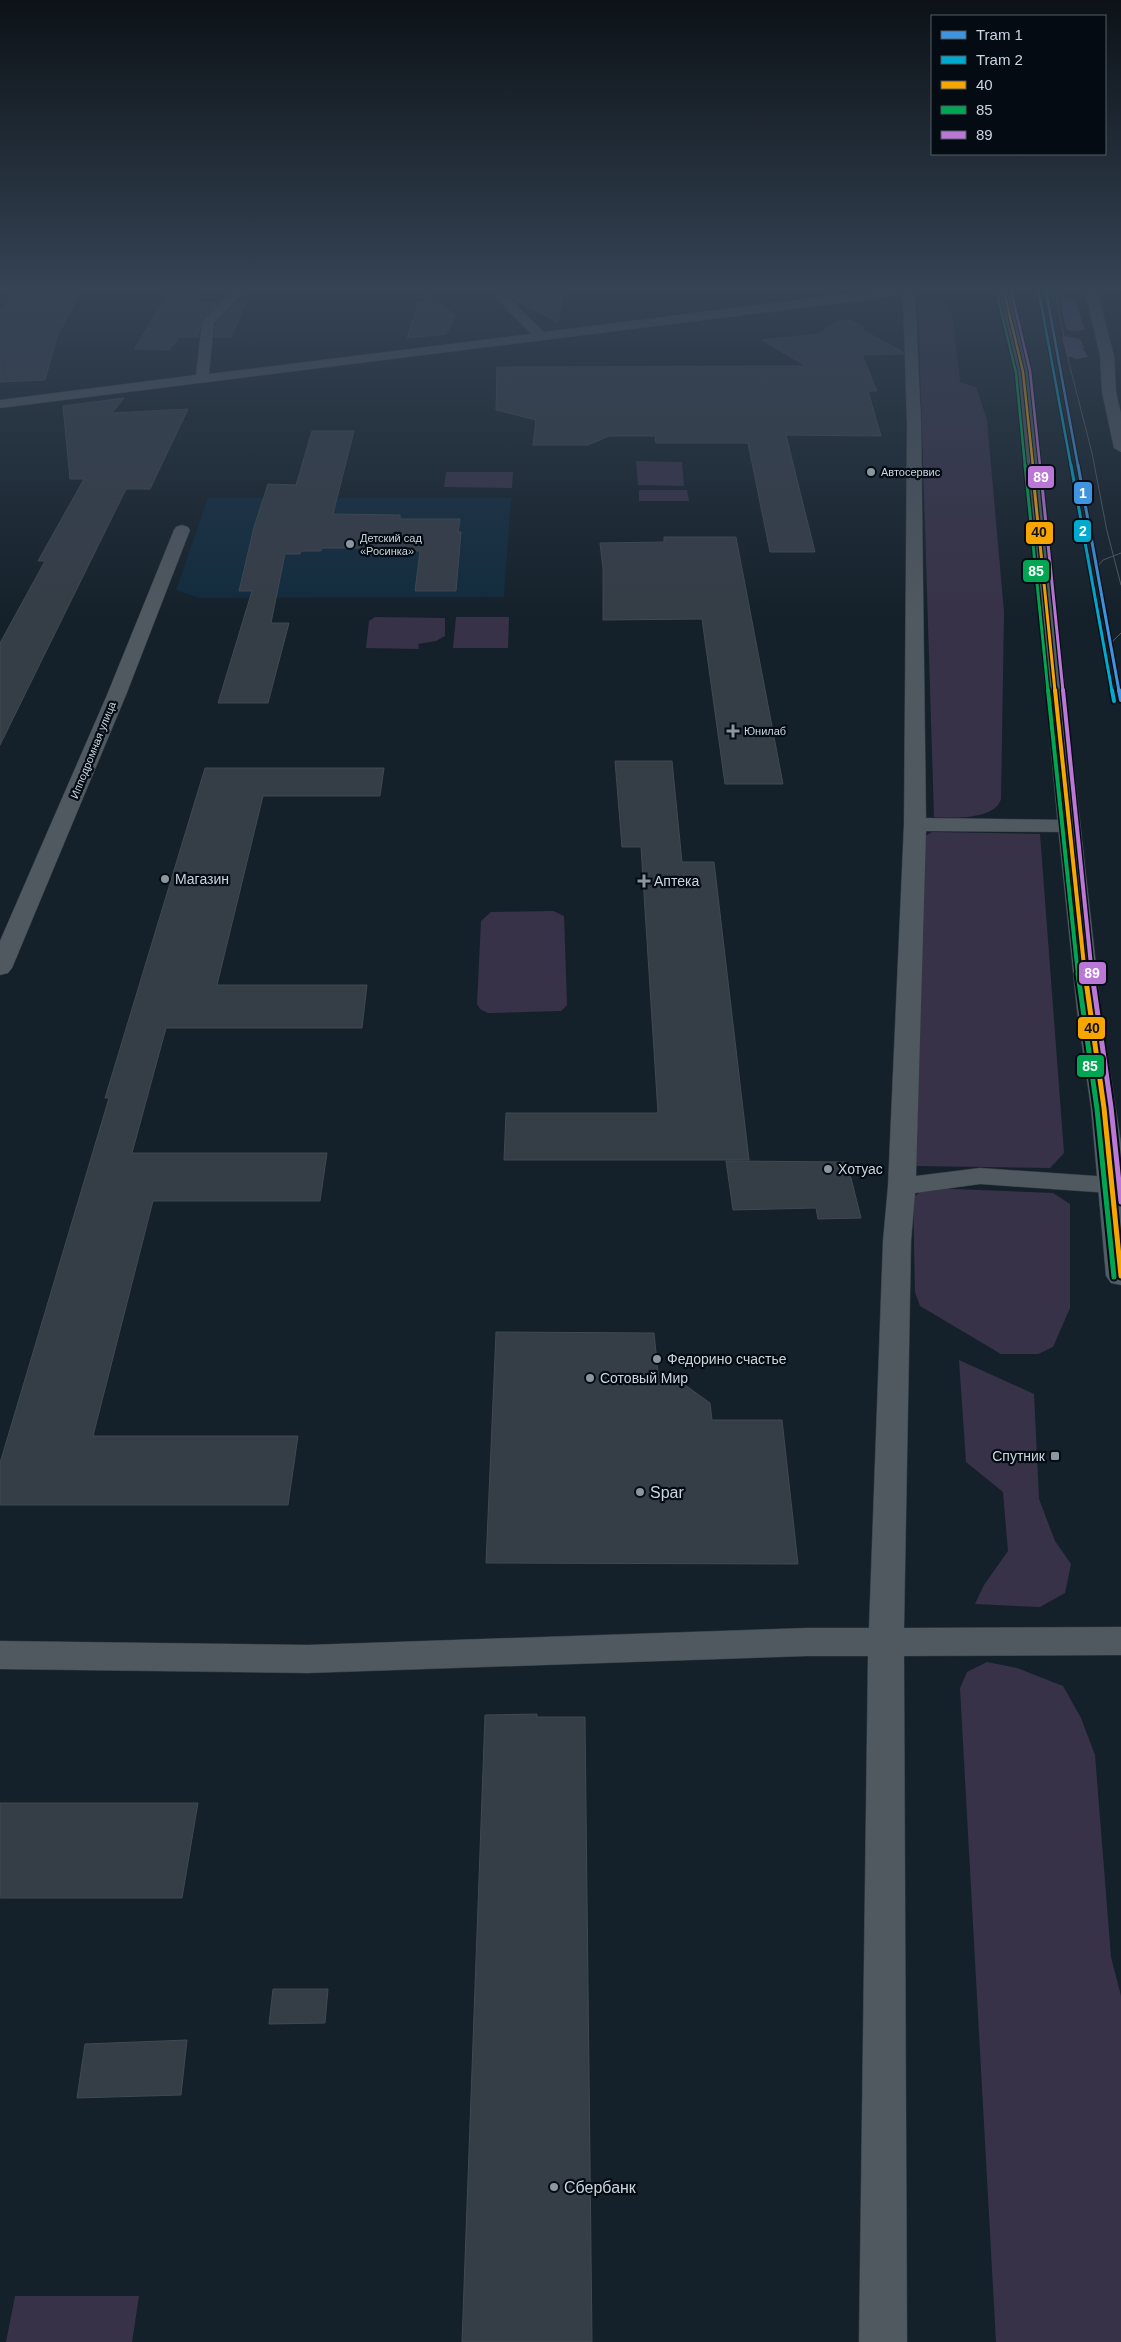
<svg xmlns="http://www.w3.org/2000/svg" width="1121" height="2342" viewBox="0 0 1121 2342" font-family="Arial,sans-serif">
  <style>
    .built { fill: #112b3d }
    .green { fill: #383248 }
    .forest { fill: #52496a }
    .building { fill: #353d47; stroke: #404851 }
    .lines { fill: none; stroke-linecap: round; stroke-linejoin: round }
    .minor-casing { stroke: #333c43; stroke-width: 1 }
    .major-casing { stroke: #333c43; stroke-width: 1 }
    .minor { fill: #505860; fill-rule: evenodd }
    .major { fill: #505d66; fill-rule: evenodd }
    .tram { stroke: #515a61; stroke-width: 1 }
    .bus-1-far3-casing { stroke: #040b12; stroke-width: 4.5 }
    .bus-1-far2-casing { stroke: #040b12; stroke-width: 5.5 }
    .bus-1-far1-casing { stroke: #040b12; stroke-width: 7 }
    .bus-1-casing { stroke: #040b12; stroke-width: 9 }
    .bus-2-far3-casing { stroke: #040b12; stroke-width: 4.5 }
    .bus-2-far2-casing { stroke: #040b12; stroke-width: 5.5 }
    .bus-2-far1-casing { stroke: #040b12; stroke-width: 7 }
    .bus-2-casing { stroke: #040b12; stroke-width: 9 }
    .bus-3-far3-casing { stroke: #040b12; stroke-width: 4.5 }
    .bus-3-far2-casing { stroke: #040b12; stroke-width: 5.5 }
    .bus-3-far1-casing { stroke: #040b12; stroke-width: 7 }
    .bus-3-casing { stroke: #040b12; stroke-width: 9 }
    .bus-1-far3 { stroke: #f7a600; stroke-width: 2.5 }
    .bus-1-far2 { stroke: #f7a600; stroke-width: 3 }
    .bus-1-far1 { stroke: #f7a600; stroke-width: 4 }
    .bus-1 { stroke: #f7a600; stroke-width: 5 }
    .bus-2-far3 { stroke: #00a651; stroke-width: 2.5 }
    .bus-2-far2 { stroke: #00a651; stroke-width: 3 }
    .bus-2-far1 { stroke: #00a651; stroke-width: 4 }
    .bus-2 { stroke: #00a651; stroke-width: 5 }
    .bus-3-far3 { stroke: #ba77d6; stroke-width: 2.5 }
    .bus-3-far2 { stroke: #ba77d6; stroke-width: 3 }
    .bus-3-far1 { stroke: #ba77d6; stroke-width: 4 }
    .bus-3 { stroke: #ba77d6; stroke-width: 5 }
    .tram-1-far2-casing { stroke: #040b12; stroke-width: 4.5 }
    .tram-1-far1-casing { stroke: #040b12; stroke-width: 5.5 }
    .tram-1-casing { stroke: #040b12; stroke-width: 7 }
    .tram-2-far2-casing { stroke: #040b12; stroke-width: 4.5 }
    .tram-2-far1-casing { stroke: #040b12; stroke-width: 5.5 }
    .tram-2-casing { stroke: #040b12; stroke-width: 7 }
    .tram-1-far2 { stroke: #4094de; stroke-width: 2.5 }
    .tram-1-far1 { stroke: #4094de; stroke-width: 3 }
    .tram-1 { stroke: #4094de; stroke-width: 4 }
    .tram-2-far2 { stroke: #00a9ce; stroke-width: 2.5 }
    .tram-2-far1 { stroke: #00a9ce; stroke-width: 3 }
    .tram-2 { stroke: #00a9ce; stroke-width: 4 }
    .poi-dot { fill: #8a97a0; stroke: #040b12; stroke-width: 2 }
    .labels { text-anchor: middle; stroke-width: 4.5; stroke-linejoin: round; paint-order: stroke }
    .far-poi-label { font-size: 11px; fill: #c9d6e0; stroke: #040b12; text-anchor: start }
    .far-street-label { font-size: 11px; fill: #c9d6e0; stroke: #040b12 }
    .poi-label { font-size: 14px; fill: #c9d6e0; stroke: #040b12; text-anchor: start }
    .near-poi-label { font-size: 16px; fill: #c9d6e0; stroke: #040b12; text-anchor: start }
    .line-badge { stroke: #040b12; stroke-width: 2 }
    .badge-label { font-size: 14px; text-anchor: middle; font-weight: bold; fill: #fff }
    .pale-badge-label { font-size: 14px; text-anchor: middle; font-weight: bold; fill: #111 }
  </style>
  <rect width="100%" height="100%" fill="#15212a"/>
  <path class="built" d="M208,498h303l-7,99 -305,1 -23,-8z"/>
  <path class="green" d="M931,299l15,6 6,6 8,71 16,5 11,33 17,192 -3,187c-6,21 -48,19 -67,18l-16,-516z
    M636,461l46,1 2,24 -46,-1z
    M446,472h67l-1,16 -68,-1z
    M639,490h48l2,11h-50z
    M375,617l70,1v18l-9,5 -18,3 1,5 -53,-1 3,-27z
    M456,617h53l-1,31h-55z
    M932,832l108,2 24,319 -14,15 -133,-2 -7,-15 9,-311z
    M553,911l11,5 3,89 -6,6 -73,2 -8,-4 -3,-5 4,-83 10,-9z
    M927,1188l126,5 17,11v104l-17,39 -15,7h-37l-81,-48 -5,-14 -2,-95z
    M959,1360l75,34 5,105 16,42 16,23 -6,29 -25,14 -65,-3 9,-19 24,-34 -5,-59 -37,-30z
    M987,1662l30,6 46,18 18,32 14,37 16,202 10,39v346h-125l-36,-654 7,-16z
    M15,2296h124l-7,46h-126z"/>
  <path class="forest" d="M1059,299l16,1 10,30 -14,1 -5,-2z
    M1066,336l14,3 4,8 -1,2 5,8 -11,2 -10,-3 -5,-18z"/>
  <path class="building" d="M20,286h65l-27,48 -13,46 -45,2v-71z
    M171,286h34l-10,17 22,1 -16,17 -3,16h-18l-11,13 -34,-1z
    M517,286h47l-6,36 -44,-22 -3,-2z
    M428,293l27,23 -9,18 -39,4 11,-35h4z
    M235,304h10l-14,33h-17l2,-13z
    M844,320l8,1 11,6 1,4 39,21v2l-41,1 15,36h-9l13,45 -95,-1 29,117h-45l-22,-109h-92l-1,-7h-46l-21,9h-55l3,-25 -40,-10 1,-43 309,-1 -44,-26 57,-6 18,-13z
    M124,398l-12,15 76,-4 -38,80h-24l-126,256v-102l45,-82h-7l46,-82h-14l-7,-73z
    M312,431h42l-21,83 67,1v4h60l-2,13h3l-5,59h-41l5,-40h-19v-3h-79l-1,3h-20l-1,3h-15l-14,69h18l-21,80h-50l34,-112h-13l15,-64 14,-43 28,1z
    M664,537h72l47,247h-58l-23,-165 -99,1v-52l-3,-25 64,-1z
    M615,761h57l10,101h32l35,298h-245l2,-47h152l-17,-266h-19z
    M205,768h179l-4,28h-117l-46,189h150l-5,43h-196l-34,125h195l-7,48h-167l-60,235h205l-10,69h-288v-42l109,-365h-4z
    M726,1161l121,1 14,56 -43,1 -2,-11 -83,2z
    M496,1332l158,1 5,49h22l29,21 2,17h70l16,144 -312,-1z
    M537,1714v3h48l7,625h-130l23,-627z
    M0,1803h198l-16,95h-182z
    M273,1989h55l-3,34 -56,1z
    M187,2040l-6,55 -104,3 8,-54z"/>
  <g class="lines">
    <g class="minor-casing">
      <path id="minor" d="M237,286h13l-36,37 -5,51 322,-40 -34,-35 6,-13h12l-6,12 35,34 365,-46h41l-6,4 -29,3 6,130 5,395 143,2 8,1 3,5 -3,5 -8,1 -143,-1 -10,345 64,-8 130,9 10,2 1,10 -11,4 -130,-9 -65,9 -4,48 -7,387 217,-1v28l-217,1 3,686h-48l9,-686h-61l-499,17 -308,-4v-28l308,4 499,-17h62l14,-387 5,-55 16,-362 3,-401 -4,-128 -903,113v-8l196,-25 6,-53z
        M1084,286h12l18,70 2,36 5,22v38l-7,-4 -12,-56 -2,-36z
        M182,525l6,2 2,3 -64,165 -114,273 -4,5 -8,2v-34l107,-246 67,-165 2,-3z"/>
    </g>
    <g class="major-casing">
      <path id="major" d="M999,286h12l1,14 18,72 71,638 20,133v142l-10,-2 -5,-7 -15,-168 -14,-98 -19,-184 -42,-454 -16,-72z"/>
    </g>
    <use href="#minor" class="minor"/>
    <use href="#major" class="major"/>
    <path class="tram" d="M1054,286l15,77 23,90 15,78 14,54
      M1097,567l6,-7 18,-7
      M1110,644l11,-11"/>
    <g class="bus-1-far3-casing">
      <path id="bus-1-far3" d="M1005,286l1,14 17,72 10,94"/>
    </g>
    <g class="bus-1-far2-casing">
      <path id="bus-1-far2" d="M1032,465l23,226"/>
    </g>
    <g class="bus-1-far1-casing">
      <path id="bus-1-far1" d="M1055,690l30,285"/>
    </g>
    <g class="bus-1-casing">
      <path id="bus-1" d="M1085,974l19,134 17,168"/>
    </g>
    <g class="bus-2-far3-casing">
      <path id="bus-2-far3" d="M998,287l1,15 17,71 9,93"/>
    </g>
    <g class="bus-2-far2-casing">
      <path id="bus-2-far2" d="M1025,465l23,226"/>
    </g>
    <g class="bus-2-far1-casing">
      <path id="bus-2-far1" d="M1048,690l30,285"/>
    </g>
    <g class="bus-2-casing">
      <path id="bus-2" d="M1078,974l19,135 17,168"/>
    </g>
    <g class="bus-3-far3-casing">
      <path id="bus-3-far3" d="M1012,286l1,13 17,72 10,95"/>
    </g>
    <g class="bus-3-far2-casing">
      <path id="bus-3-far2" d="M1040,465l23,226"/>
    </g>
    <g class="bus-3-far1-casing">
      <path id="bus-3-far1" d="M1063,690l29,285"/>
    </g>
    <g class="bus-3-casing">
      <path id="bus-3" d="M1092,974l19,133 10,95"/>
    </g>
    <use href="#bus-1-far3" class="bus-1-far3"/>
    <use href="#bus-1-far2" class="bus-1-far2"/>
    <use href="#bus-1-far1" class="bus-1-far1"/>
    <use href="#bus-1" class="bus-1"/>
    <use href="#bus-2-far3" class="bus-2-far3"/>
    <use href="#bus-2-far2" class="bus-2-far2"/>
    <use href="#bus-2-far1" class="bus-2-far1"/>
    <use href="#bus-2" class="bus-2"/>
    <use href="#bus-3-far3" class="bus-3-far3"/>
    <use href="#bus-3-far2" class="bus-3-far2"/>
    <use href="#bus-3-far1" class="bus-3-far1"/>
    <use href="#bus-3" class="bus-3"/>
    <g class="tram-1-far2-casing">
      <path id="tram-1-far2" d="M1045,286l33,180"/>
    </g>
    <g class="tram-1-far1-casing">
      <path id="tram-1-far1" d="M1078,465l41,226"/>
    </g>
    <g class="tram-1-casing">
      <path id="tram-1" d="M1119,690l2,10"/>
    </g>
    <g class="tram-2-far2-casing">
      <path id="tram-2-far2" d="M1038,287l33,179"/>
    </g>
    <g class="tram-2-far1-casing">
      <path id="tram-2-far1" d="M1071,465l41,226"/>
    </g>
    <g class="tram-2-casing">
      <path id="tram-2" d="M1112,690l2,11"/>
    </g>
    <use href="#tram-1-far2" class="tram-1-far2"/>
    <use href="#tram-1-far1" class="tram-1-far1"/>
    <use href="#tram-1" class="tram-1"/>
    <use href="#tram-2-far2" class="tram-2-far2"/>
    <use href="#tram-2-far1" class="tram-2-far1"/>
    <use href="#tram-2" class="tram-2"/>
  </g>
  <linearGradient id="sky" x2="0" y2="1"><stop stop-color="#0c1217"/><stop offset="0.47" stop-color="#354355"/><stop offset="1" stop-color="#354355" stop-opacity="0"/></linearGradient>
  <rect width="1121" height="614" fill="url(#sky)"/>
  <g class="poi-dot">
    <circle cx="871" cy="472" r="5"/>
    <circle cx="350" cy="544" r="5"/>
    <path d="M730.5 723.5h5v5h5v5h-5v5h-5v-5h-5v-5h5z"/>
    <circle cx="165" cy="879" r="5"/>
    <path d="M641.5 873.5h5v5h5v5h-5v5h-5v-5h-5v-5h5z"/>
    <circle cx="828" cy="1169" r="5"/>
    <circle cx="657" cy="1359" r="5"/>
    <circle cx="590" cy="1378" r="5"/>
    <rect x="1050" y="1451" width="10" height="10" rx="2.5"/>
    <circle cx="640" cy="1492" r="5"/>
    <circle cx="554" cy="2187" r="5"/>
  </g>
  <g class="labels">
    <g class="far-poi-label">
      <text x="881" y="476">Автосервис</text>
      <text x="360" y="542">Детский сад<tspan x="360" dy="13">«Росинка»</tspan></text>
      <text x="744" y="735">Юнилаб</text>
    </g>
    <g class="far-street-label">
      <text transform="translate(93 750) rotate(-68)" y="4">Ипподромная улица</text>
    </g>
    <g class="poi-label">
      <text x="175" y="884">Магазин</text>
      <text x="654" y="886">Аптека</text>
      <text x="838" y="1174">Хотуас</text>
      <text x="667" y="1364">Федорино счастье</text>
      <text x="600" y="1383">Сотовый Мир</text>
      <text x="1045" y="1461" text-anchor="end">Спутник</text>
    </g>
    <g class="near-poi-label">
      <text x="650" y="1498">Spar</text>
      <text x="564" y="2193">Сбербанк</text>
    </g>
  </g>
  <g class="line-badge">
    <rect x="1027" y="465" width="28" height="24" rx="5" fill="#ba77d6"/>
    <rect x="1073" y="481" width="20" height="24" rx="5" fill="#4094de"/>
    <rect x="1073" y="519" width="19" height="24" rx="5" fill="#00a9ce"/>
    <rect x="1025" y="521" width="29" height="24" rx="5" fill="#f7a600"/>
    <rect x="1022" y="559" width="28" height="24" rx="5" fill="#00a651"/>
    <rect x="1078" y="961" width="29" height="24" rx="5" fill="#ba77d6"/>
    <rect x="1077" y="1016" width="29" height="24" rx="5" fill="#f7a600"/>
    <rect x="1076" y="1054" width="29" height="24" rx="5" fill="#00a651"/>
  </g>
  <g class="badge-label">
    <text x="1041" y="482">89</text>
    <text x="1083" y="498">1</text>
    <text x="1083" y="536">2</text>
    <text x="1036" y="576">85</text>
    <text x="1092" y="978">89</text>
    <text x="1090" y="1071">85</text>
  </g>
  <g class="pale-badge-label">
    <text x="1039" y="537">40</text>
    <text x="1092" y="1033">40</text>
  </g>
  <rect x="931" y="15" width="175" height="140" fill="#040b12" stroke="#535c64"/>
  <rect x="941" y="31" width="25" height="8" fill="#4094de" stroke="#535c64"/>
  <text x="976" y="40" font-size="15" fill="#c9d6e0">Tram 1</text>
  <rect x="941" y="56" width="25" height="8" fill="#00a9ce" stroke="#535c64"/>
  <text x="976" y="65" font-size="15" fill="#c9d6e0">Tram 2</text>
  <rect x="941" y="81" width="25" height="8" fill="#f7a600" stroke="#535c64"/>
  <text x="976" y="90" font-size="15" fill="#c9d6e0">40</text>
  <rect x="941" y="106" width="25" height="8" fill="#00a651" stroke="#535c64"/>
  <text x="976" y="115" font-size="15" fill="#c9d6e0">85</text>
  <rect x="941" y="131" width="25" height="8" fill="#ba77d6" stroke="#535c64"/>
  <text x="976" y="140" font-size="15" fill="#c9d6e0">89</text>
</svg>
